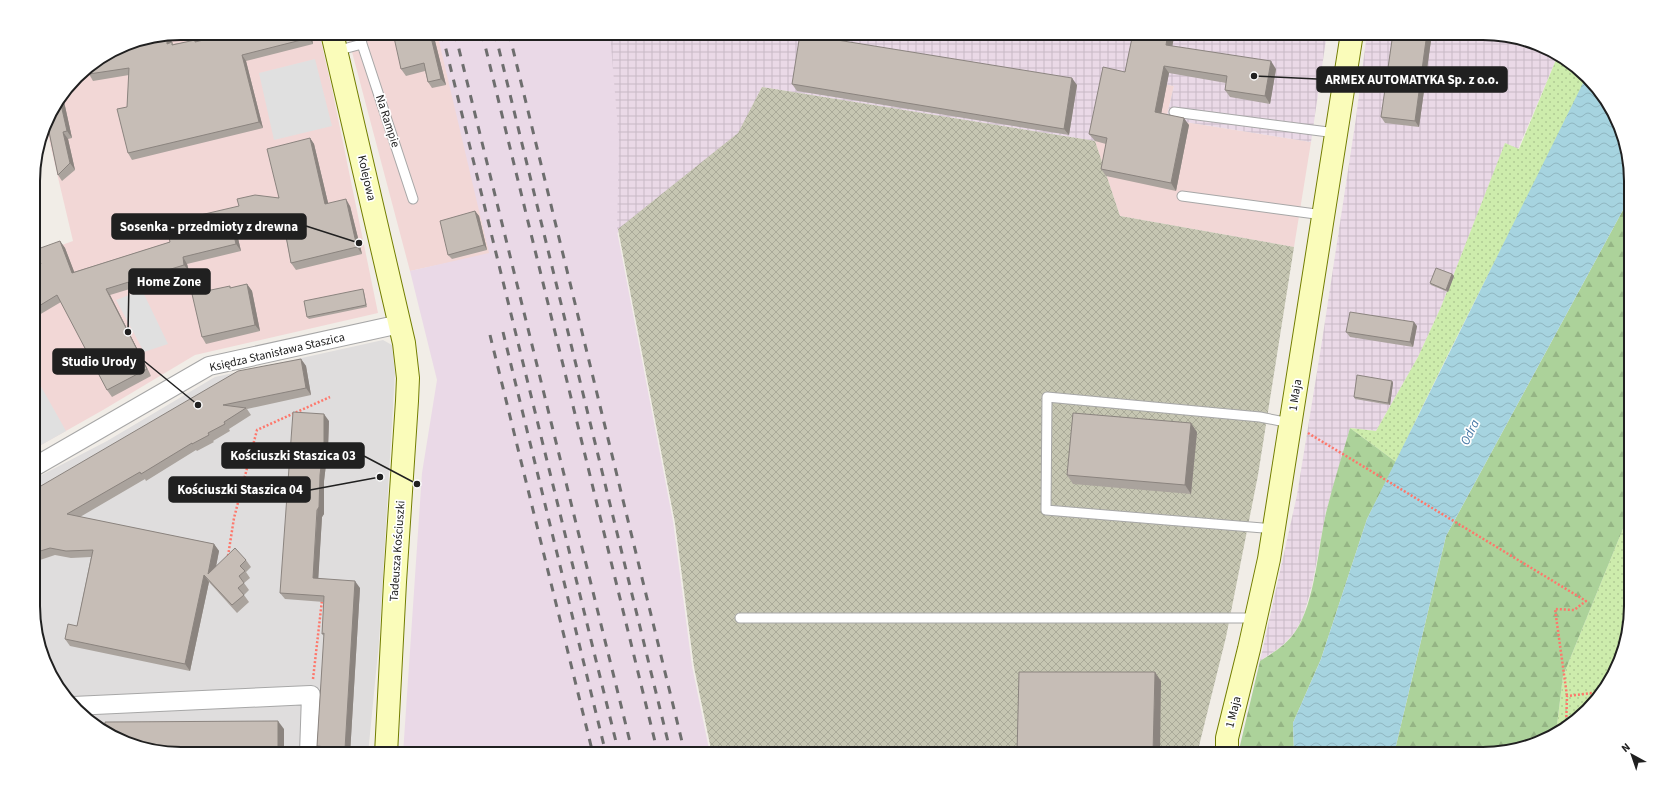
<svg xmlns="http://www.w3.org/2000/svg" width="1664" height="787" viewBox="0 0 1664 787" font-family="'Source Sans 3',sans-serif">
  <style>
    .residential { fill: #dfdddd }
    .commercial { fill: #f2d7d6 }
    .industrial { fill: url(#industrial-grid) }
    .railway { fill: #ead9e7 }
    .construction { fill: url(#construction-cross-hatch) }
    .grass { fill: url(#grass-dots) }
    .forest { fill: url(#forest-firs) }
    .parking { fill: #e0e0e0 }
    .water { fill: url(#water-waves) }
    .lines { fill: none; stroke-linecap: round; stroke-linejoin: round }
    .lane-casing { stroke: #a7a7a7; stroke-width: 11 }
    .street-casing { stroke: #a7a7a7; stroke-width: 20 }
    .secondary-casing { stroke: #727d01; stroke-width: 24 }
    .path { stroke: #fe776b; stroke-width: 2.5; stroke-dasharray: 2 2; stroke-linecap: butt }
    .lane { stroke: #fff; stroke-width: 9 }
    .street { stroke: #fff; stroke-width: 18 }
    .secondary { stroke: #fafcba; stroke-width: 22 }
    .rail { stroke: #6e6e6e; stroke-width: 3; stroke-dasharray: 8 8; stroke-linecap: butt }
    .wall { fill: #aaa39d }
    .shaded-wall { fill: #8b847f }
    .building { fill: #c6bdb6; stroke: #8b847f }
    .labels { text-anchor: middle; stroke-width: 3.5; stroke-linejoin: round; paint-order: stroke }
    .street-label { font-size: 12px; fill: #202020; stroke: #fff }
    .water-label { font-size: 13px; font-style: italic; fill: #4376a4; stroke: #fff }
    .rim { fill: none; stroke: #202020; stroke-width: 2 }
    .leader { fill: none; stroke: #202020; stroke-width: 1.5 }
    .callout-dot { fill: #202020; stroke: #fff; stroke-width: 1.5 }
    .callout { fill: #202020; stroke: #202020; stroke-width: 1.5 }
    .callout-label { font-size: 13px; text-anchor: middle; font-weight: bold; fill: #fff }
  </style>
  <defs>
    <pattern id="industrial-grid" width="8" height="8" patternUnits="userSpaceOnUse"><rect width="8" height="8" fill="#ead9e7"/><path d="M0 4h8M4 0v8" fill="none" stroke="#c8bac6"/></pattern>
    <pattern id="construction-cross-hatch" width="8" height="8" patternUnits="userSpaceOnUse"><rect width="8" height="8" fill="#c6c6b2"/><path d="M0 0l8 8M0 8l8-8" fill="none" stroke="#aa9"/></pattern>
    <pattern id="grass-dots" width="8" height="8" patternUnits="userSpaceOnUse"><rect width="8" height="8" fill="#cdecac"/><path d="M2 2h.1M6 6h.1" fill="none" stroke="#b0ca94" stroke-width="1.8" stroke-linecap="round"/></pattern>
    <pattern id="forest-firs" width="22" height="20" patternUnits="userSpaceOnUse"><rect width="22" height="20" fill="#acd29a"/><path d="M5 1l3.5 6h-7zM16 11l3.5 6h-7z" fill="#94b484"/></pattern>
    <pattern id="water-waves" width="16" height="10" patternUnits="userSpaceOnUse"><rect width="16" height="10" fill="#a6d4e0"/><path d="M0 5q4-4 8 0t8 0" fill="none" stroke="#8fb6c0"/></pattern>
  </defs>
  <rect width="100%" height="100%" fill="#f1ede7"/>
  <path class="residential" d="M383,340l9,5 3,28 -16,269 -11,112h-187l-57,-11 -33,-20 -27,-27 -30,-71v-146l73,-38 108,-64z"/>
  <path class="commercial" d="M181,33h138l13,56 46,224 -183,42 -92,55 -69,39v-194l39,-14 -25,-106 -5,1 5,-20 35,-46 42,-26z
    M347,33h94l49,221 -80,17z
    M1107,73l67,13 -8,33 145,23 -17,105 -174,-31 -25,-75z"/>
  <path class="industrial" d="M606,33h721l-16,109 -145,-23 8,-33 -67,-13 -12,68 -333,-54 -23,46 -124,102z
    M1367,33h116l57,11 18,11 -40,94 -13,-5 -64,163 -23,50 -42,74 -26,-3 -24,84 -14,74 -9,31 -8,15 -13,14 -22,15 37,-166 25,-154 34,-223z"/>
  <path class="railway" d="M437,33h173l9,108 -2,90 56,290 19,145 18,88h-307l19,-281 15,-93 -27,-109 79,-18z"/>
  <path class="construction" d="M762,87l333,54 25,75 174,31 -36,228 -32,162 -29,117h-485l-18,-87 -19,-144 -57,-294 120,-96z"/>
  <path class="grass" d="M1558,55l15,9 15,14c-64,128 -131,254 -192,384l-46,-34 26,3 42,-74 23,-50 64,-164 14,6z
    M1631,509v97l-11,57 -26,40 -29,26 -9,4 7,-57z"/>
  <path class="forest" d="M1630,197l1,312 -68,167 -7,57 -26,13 -38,8h-98l52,-218z
    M1350,428l46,34 -29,57 -46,140 -28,64 1,31h-56l22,-93c13,-8 26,-16 35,-29 20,-28 23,-85 31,-119 7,-29 16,-57 24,-85z"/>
  <path class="parking" d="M315,59l17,67 -58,14 -15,-67z
    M142,290l26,54 -24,8 -28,-52z
    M34,374l32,57 -32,18z"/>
  <path class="water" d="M1586,77l14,14 20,34 10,37v35l-184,339 -52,218h-100l-1,-31 28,-64 46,-140z"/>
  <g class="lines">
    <g class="lane-casing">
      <path id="lane" d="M362,44l51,155
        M336,51l26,-7 -2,-11
        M1174,112l162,21
        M1182,196l141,19
        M1274,529l-228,-19 1,-113 213,20 30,6
        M740,618h516"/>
    </g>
    <g class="street-casing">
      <path id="street" d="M34,467l175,-101 191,-42
        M73,706l238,-11 -2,59"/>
    </g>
    <g class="secondary-casing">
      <path id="secondary" d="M332,33l72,310 4,35 -1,23 -12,181 -9,172
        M1227,754v-16l22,-89 20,-90 83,-526"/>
    </g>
    <path class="path" d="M1308,433l278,168 -12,9 -19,-1 12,87
      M228,556l6,-38 23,-88 73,-33
      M313,679l9,-79
      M1566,729l1,-33 34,-4"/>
    <use href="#lane" class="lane"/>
    <use href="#street" class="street"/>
    <use href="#secondary" class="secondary"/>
    <path class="rail" d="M442,33l177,721
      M455,33l178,721
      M482,33l176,721
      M495,33l176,721
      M509,33l176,721
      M503,332l103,422
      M490,335l103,419"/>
  </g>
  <path class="wall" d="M311,33l2,11 -67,17 17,67 -131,32 -4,-7 -1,-46 2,-32 -36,6 -4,-7 83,-32 1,2 23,-3z
    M433,33l13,52 -14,3 -4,-6 -3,-11 -19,5 -5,-7z
    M1133,33h42l-3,13 104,23 -6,35 -40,-7 -5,-7 1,-7 -57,-10 -8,41 28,11 -13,66 -70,-15 -5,-7 5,-25 -11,-3 -6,-7 36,-62z
    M1393,33h39l-13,94 -34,-4 -4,-6z
    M792,84l285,1 -8,50 -272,-44z
    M63,97l9,41 -4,1 7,31 -13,11 -4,-6 -10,-46 -3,1 3,-14z
    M310,138l4,6 14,59 22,3 12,48 -66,16 -5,-7 -8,-40 -46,11 4,17 -54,13 2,7 -79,24 41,81 -39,21 -5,-7 -46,-88 -27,16v-51l7,-3 19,-23 5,7 9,24 96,-30 109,-44z
    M475,211l4,5 8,34 -35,9 -4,-4z
    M1452,274l2,2 -6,16 -17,-7 -1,-2z
    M247,284l5,7 8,40 -54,13 -4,-7 29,-49z
    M364,292l3,15 -58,12 -2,-2z
    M1417,326l-4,21 -63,-10 -4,-5z
    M301,359l5,7 5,29 -64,14 4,6 -22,14 1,2 -17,10 1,1 -17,9 -1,-1 -50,31 -1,-2 -65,38 134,27 5,7 -3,16 30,-7 5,7 -5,5 4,6 -6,5 5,7 -5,5 5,7 -12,11 -28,-31 -19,89 -120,-25 -5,-7 12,-13 14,-69 -20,1 -16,-3 -21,7v-72z
    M1392,381l1,2 -3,22 -35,-6 -1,-2z
    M329,421l-1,27 -4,33v33l-2,3 -4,61 42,10 -10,166h-13l-16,-2 -4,-6 7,-110 -2,-2 2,-32 -39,-3 -5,-6z
    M1197,432l-6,62 -118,-10 -6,-9z
    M284,729v25h-103l-57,-11z"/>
  <path class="shaded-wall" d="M308,33h3l2,11 -4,-6z
    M430,33h3l13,52 -5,-6z
    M1168,33h7l-4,19 -5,-7z
    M1427,33h5l-13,94 -4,-6z
    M172,35l-1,15 -4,-6v-8z
    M242,55l4,6 17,67 -4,-6z
    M1271,61l5,8 -6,35 -5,-8z
    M1164,66l5,7 -9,47 -5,-8z
    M1072,78l5,7 -8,50 -5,-6z
    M63,97l9,41 -5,-7 -7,-31z
    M1184,118l5,7 -13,66 -5,-8z
    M63,132l5,7 7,31 -5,-7z
    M310,138l4,6 16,67 -5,-7z
    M346,199l4,7 12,48 -5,-7z
    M475,211l4,5 8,34 -3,-5z
    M232,227l5,7 4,17 -5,-7z
    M60,241l5,7 12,31 -5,-6z
    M183,257l4,7 2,7 -5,-6z
    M1452,274l2,2 -6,16 -2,-2z
    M247,284l5,7 8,40 -5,-6z
    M106,289l4,6 41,81 -4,-7z
    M1414,322l3,4 -4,21 -3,-5z
    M301,359l5,7 5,29 -5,-7z
    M1392,381l1,2 -3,22 -2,-2z
    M324,414l5,7 -1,27 -4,33v33l-2,3 -4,67 -5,-6z
    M1191,423l6,9 -6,62 -6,-9z
    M214,544l5,7 -6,30 -5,-7z
    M204,575l5,7 -19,89 -5,-7z
    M355,581l5,7 -10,166h-1l-4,-5z
    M1155,672l6,9 -1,73h-7z
    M278,721l6,8v25h-5l-1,-2z"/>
  <path class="building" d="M233,33h75l1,5 -67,17 17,67 -131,31 -11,-44 10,-2 2,-39 -40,6v-8l36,-22 42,-8v8l5,-2v3l23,-5v2z
    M393,33h37l11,46 -13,3 -4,-19 -23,6z
    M1133,33h35l-2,12 105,16 -6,35 -40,-6 2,-14 -63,-10 -9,46 29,6 -13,65 -70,-14 6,-31 -18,-4 14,-67 22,5z
    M1393,33h34l-12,88 -34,-4z
    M800,34l272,44 -8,51 -272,-45z
    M60,100l7,31 -4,1 7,31 -12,12 -11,-53 1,-6z
    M310,138l15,66 21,-5 11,48 -66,16 -9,-48 -50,12 4,17 -53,13 1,8 -78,24 41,80 -40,21 -50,-95 -23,14v-42l7,-3 -6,-14 25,-9 12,32 98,-31 -4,-19 73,-17 -2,-7 18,-4 24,3 -12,-49z
    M475,211l9,34 -36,10 -8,-34z
    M1436,268l16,6 -6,16 -16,-7z
    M247,284l8,41 -53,12 -10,-43 38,-8v2z
    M363,289l3,16 -59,12 -3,-16z
    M1350,312l64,10 -4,20 -64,-10z
    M301,359l5,29 -83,17 23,3 -22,14 1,2 -17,9 1,2 -17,9v-1l-51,31 -1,-2 -73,42 147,30 -6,30 27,-26 11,12 -6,6 5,5 -6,5 5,7 -6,5 6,7 -12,10 -28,-30 -19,89 -120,-25 3,-15 9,2 16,-76 -27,1 -16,-3 -16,5v-63l204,-119z
    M1357,375l35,6 -4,22 -34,-6z
    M293,412l31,2v28l-4,33 -1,32 -2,3 -4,68 42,3 -10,168 -28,-3 7,-113 -2,1 2,-38 -44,-3z
    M1073,413l118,10 -6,62 -118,-10z
    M1019,672h136l-2,82h-136z
    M278,721v31l-100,1 -54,-10 -22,-14h3v-7z"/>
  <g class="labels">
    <g class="street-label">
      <text transform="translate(388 121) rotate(72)" y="4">Na Rampie</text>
      <text transform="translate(367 178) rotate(77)" y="4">Kolejowa</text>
      <text transform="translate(277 352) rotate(-13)" y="4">Księdza Stanisława Staszica</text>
      <text transform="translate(1295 395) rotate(-81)" y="4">1 Maja</text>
      <text transform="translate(397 551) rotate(-86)" y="4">Tadeusza Kościuszki</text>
      <text transform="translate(1233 712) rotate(-76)" y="4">1 Maja</text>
    </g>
    <g class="water-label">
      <text transform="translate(1469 432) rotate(-64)" y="5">Odra</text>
    </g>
  </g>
  <path d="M0 0H1664V787H0ZM181 40H1483A141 141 0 0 1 1624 181V606A141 141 0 0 1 1483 747H181A141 141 0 0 1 40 606V181A141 141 0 0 1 181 40Z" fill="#fff" fill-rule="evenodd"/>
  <path class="rim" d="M181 40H1483A141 141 0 0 1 1624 181V606A141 141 0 0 1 1483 747H181A141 141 0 0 1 40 606V181A141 141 0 0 1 181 40Z"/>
  <path class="leader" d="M1254 76L1317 79M359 243L306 226M128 332L129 282M198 405L144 361M417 484L364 456M380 477L310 490"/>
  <g class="callout-dot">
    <circle cx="1254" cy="76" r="4"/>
    <circle cx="359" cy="243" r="4"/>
    <circle cx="128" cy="332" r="4"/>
    <circle cx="198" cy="405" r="4"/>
    <circle cx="417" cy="484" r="4"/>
    <circle cx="380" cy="477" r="4"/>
  </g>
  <g class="callout">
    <rect x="1317" y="67" width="190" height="25" rx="4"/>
    <rect x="112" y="214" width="194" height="25" rx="4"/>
    <rect x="129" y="269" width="81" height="25" rx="4"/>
    <rect x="53" y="349" width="91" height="25" rx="4"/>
    <rect x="222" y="443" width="142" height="25" rx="4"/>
    <rect x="169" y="477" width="141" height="25" rx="4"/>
  </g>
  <g class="callout-label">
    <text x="1412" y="84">ARMEX AUTOMATYKA Sp. z o.o.</text>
    <text x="209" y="231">Sosenka - przedmioty z drewna</text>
    <text x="169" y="286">Home Zone</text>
    <text x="99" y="366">Studio Urody</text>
    <text x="293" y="460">Kościuszki Staszica 03</text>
    <text x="240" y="494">Kościuszki Staszica 04</text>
  </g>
  <g transform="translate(1632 755) rotate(320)" stroke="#ffffff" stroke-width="3" paint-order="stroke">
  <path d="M0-3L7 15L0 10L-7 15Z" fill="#202020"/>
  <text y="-6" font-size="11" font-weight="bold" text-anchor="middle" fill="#202020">N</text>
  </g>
</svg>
